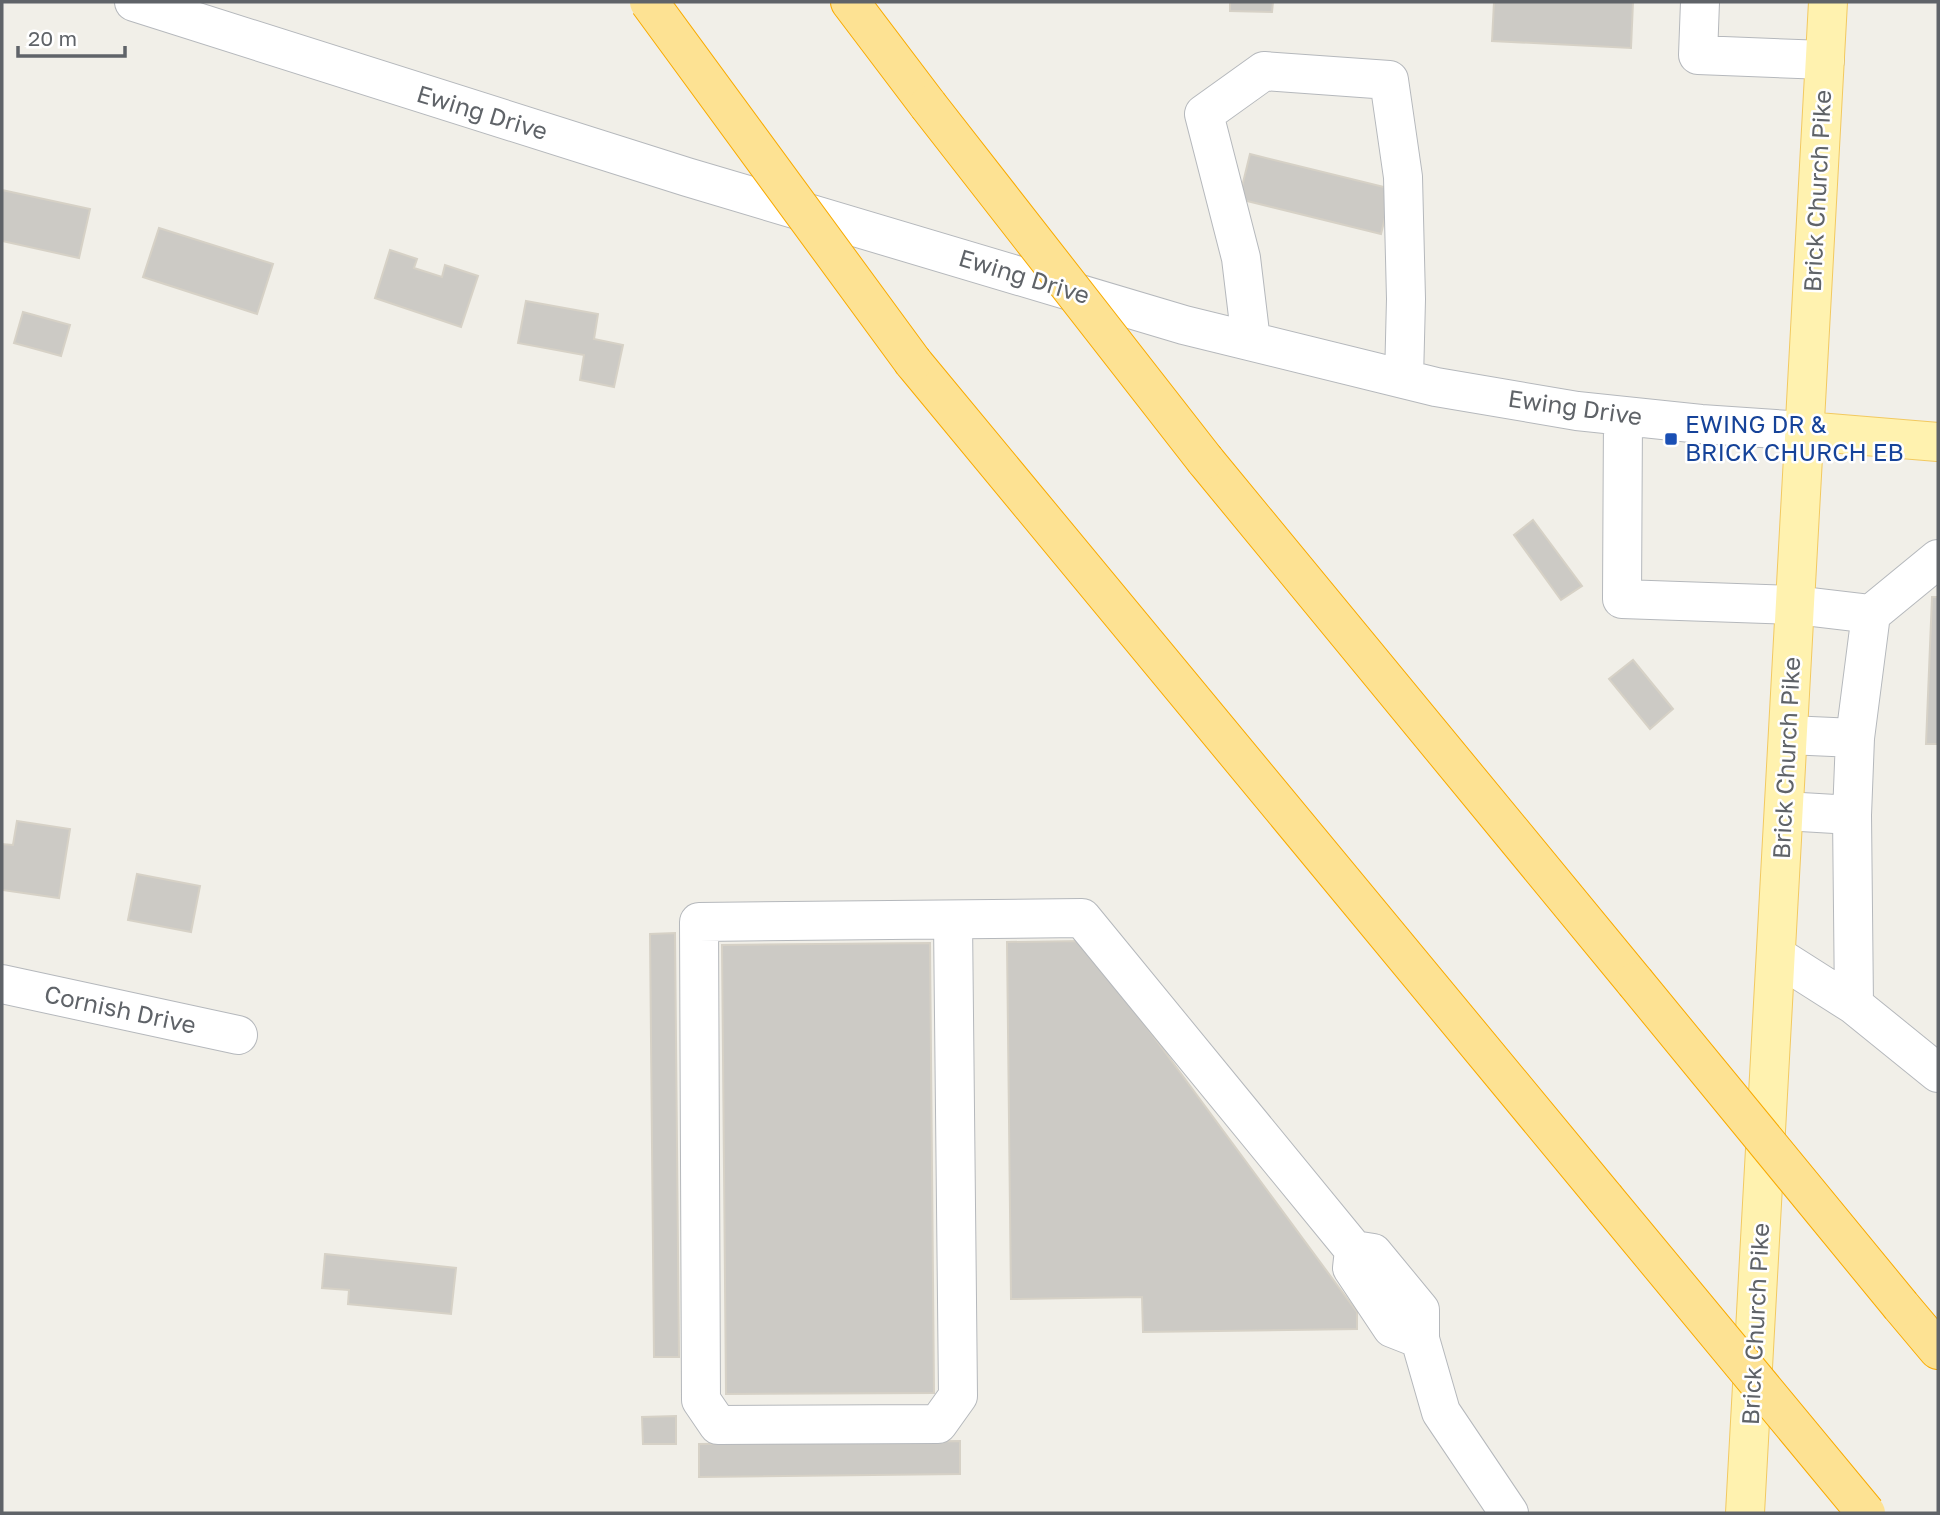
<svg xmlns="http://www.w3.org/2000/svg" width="1940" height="1515" viewBox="0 0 1940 1515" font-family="'Golos Text',sans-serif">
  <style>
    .building { fill: #cccac5; stroke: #d6d1c6; stroke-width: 2 }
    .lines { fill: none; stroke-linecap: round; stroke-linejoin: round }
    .minor-casing { stroke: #b5b8bc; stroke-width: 40 }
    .major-casing { stroke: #f2c960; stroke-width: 40 }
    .highway-casing { stroke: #f9ab00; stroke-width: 40 }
    .minor { stroke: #fff; stroke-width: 38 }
    .major { stroke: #fff2af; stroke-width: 38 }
    .highway { stroke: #fde293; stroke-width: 38 }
    .highway-bridge-casing { stroke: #f9ab00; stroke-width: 40; stroke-linecap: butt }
    .highway-bridge { stroke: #fde293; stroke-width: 38 }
    .transit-dot { fill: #1a4fb4; stroke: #fff; stroke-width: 2.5 }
    .labels { text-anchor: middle; stroke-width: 5; stroke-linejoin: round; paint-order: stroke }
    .street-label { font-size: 24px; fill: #5f6368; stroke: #fff }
    .transit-label { font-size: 24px; fill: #164399; stroke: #fff; text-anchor: start }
  </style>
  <rect width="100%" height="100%" fill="#f1efe8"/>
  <path class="building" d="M1230,2h43l-1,10 -42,-1z
    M1494,2h139l-2,46 -139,-7z
    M1250,154l142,35 -11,45 -142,-35z
    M2,190l88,19 -11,49 -77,-17z
    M159,228l114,36 -16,50 -114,-37z
    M390,250l27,9 -3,9 28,9 3,-12 33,11 -17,51 -86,-29z
    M526,301l72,13 -4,25 29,6 -9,42 -34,-7 4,-25 -66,-12z
    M23,312l47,13 -9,31 -47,-13z
    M1533,520l49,66 -21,14 -47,-65z
    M1932,597h6v147h-12z
    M1633,660l40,49 -23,20 -41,-50z
    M17,821l53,8 -11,69 -57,-8v-46l11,1z
    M137,874l63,12 -9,46 -63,-12z
    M675,933l4,424h-25l-4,-423z
    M1083,941l274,371v17l-214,3 -1,-35 -131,2 -4,-357z
    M930,943l4,450 -208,1 -4,-449z
    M325,1254l131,14 -5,46 -103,-10 1,-14 -27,-2z
    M676,1416v28h-33l-1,-27z
    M960,1441v33l-261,3v-33z"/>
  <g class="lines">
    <g class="minor-casing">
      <path id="minor" d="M134,2l553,175 497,148 252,62 141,24 124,13 104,7
        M1700,2l-2,53 127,5
        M1251,341l-10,-83 -37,-144 60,-43 125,9 14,97 3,122 -2,80
        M1623,416l-1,183 173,6 76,9 -16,124
        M1871,614l67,-55
        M1788,735l67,3 -3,77
        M1784,811l68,4 2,190
        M953,920l5,476 -20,28 -220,1 -17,-25 -2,-478 383,-4 272,332
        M1777,956l77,49 84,68
        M2,984l236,51
        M1420,1339l-28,-11 -40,-60 2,-18 19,3 47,57v29l21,73 68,101"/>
    </g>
    <g class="major-casing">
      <path id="major" d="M1805,431l133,11
        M1745,1513l83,-1511"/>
    </g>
    <g class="highway-casing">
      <path id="highway" d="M850,2l78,103
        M913,362l692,836
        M1205,460l430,522
        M1901,1306l37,44"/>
    </g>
    <use href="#minor" class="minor"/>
    <use href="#major" class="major"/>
    <use href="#highway" class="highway"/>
    <g class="highway-bridge-casing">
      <path id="highway-bridge" d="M649,2l264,360
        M928,105l277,355
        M1635,982l266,324
        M1605,1198l261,315"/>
    </g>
    <use href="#highway-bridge" class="highway-bridge"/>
  </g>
  <rect class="transit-dot" x="1664" y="432" width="14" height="14" rx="3.5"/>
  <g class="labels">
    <g class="street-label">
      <text transform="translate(482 113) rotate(17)" y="8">Ewing Drive</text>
      <text transform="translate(1818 191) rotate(-87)" y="8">Brick Church Pike</text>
      <text transform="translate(1024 277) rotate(17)" y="8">Ewing Drive</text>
      <text transform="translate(1575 408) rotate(8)" y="8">Ewing Drive</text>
      <text transform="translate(1787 758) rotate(-87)" y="8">Brick Church Pike</text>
      <text transform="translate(120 1010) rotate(12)" y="8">Cornish Drive</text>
      <text transform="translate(1756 1324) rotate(-87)" y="8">Brick Church Pike</text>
    </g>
    <g class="transit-label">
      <text x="1685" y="433">EWING DR &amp;<tspan x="1685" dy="28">BRICK CHURCH EB</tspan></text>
    </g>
  </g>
  <rect width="1940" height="1515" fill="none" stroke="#5f6368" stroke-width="7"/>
  <path d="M18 46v10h107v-10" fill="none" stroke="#5f6368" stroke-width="3.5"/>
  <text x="28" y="46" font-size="21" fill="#5f6368" stroke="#ffffff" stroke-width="5" paint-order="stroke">20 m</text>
</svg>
